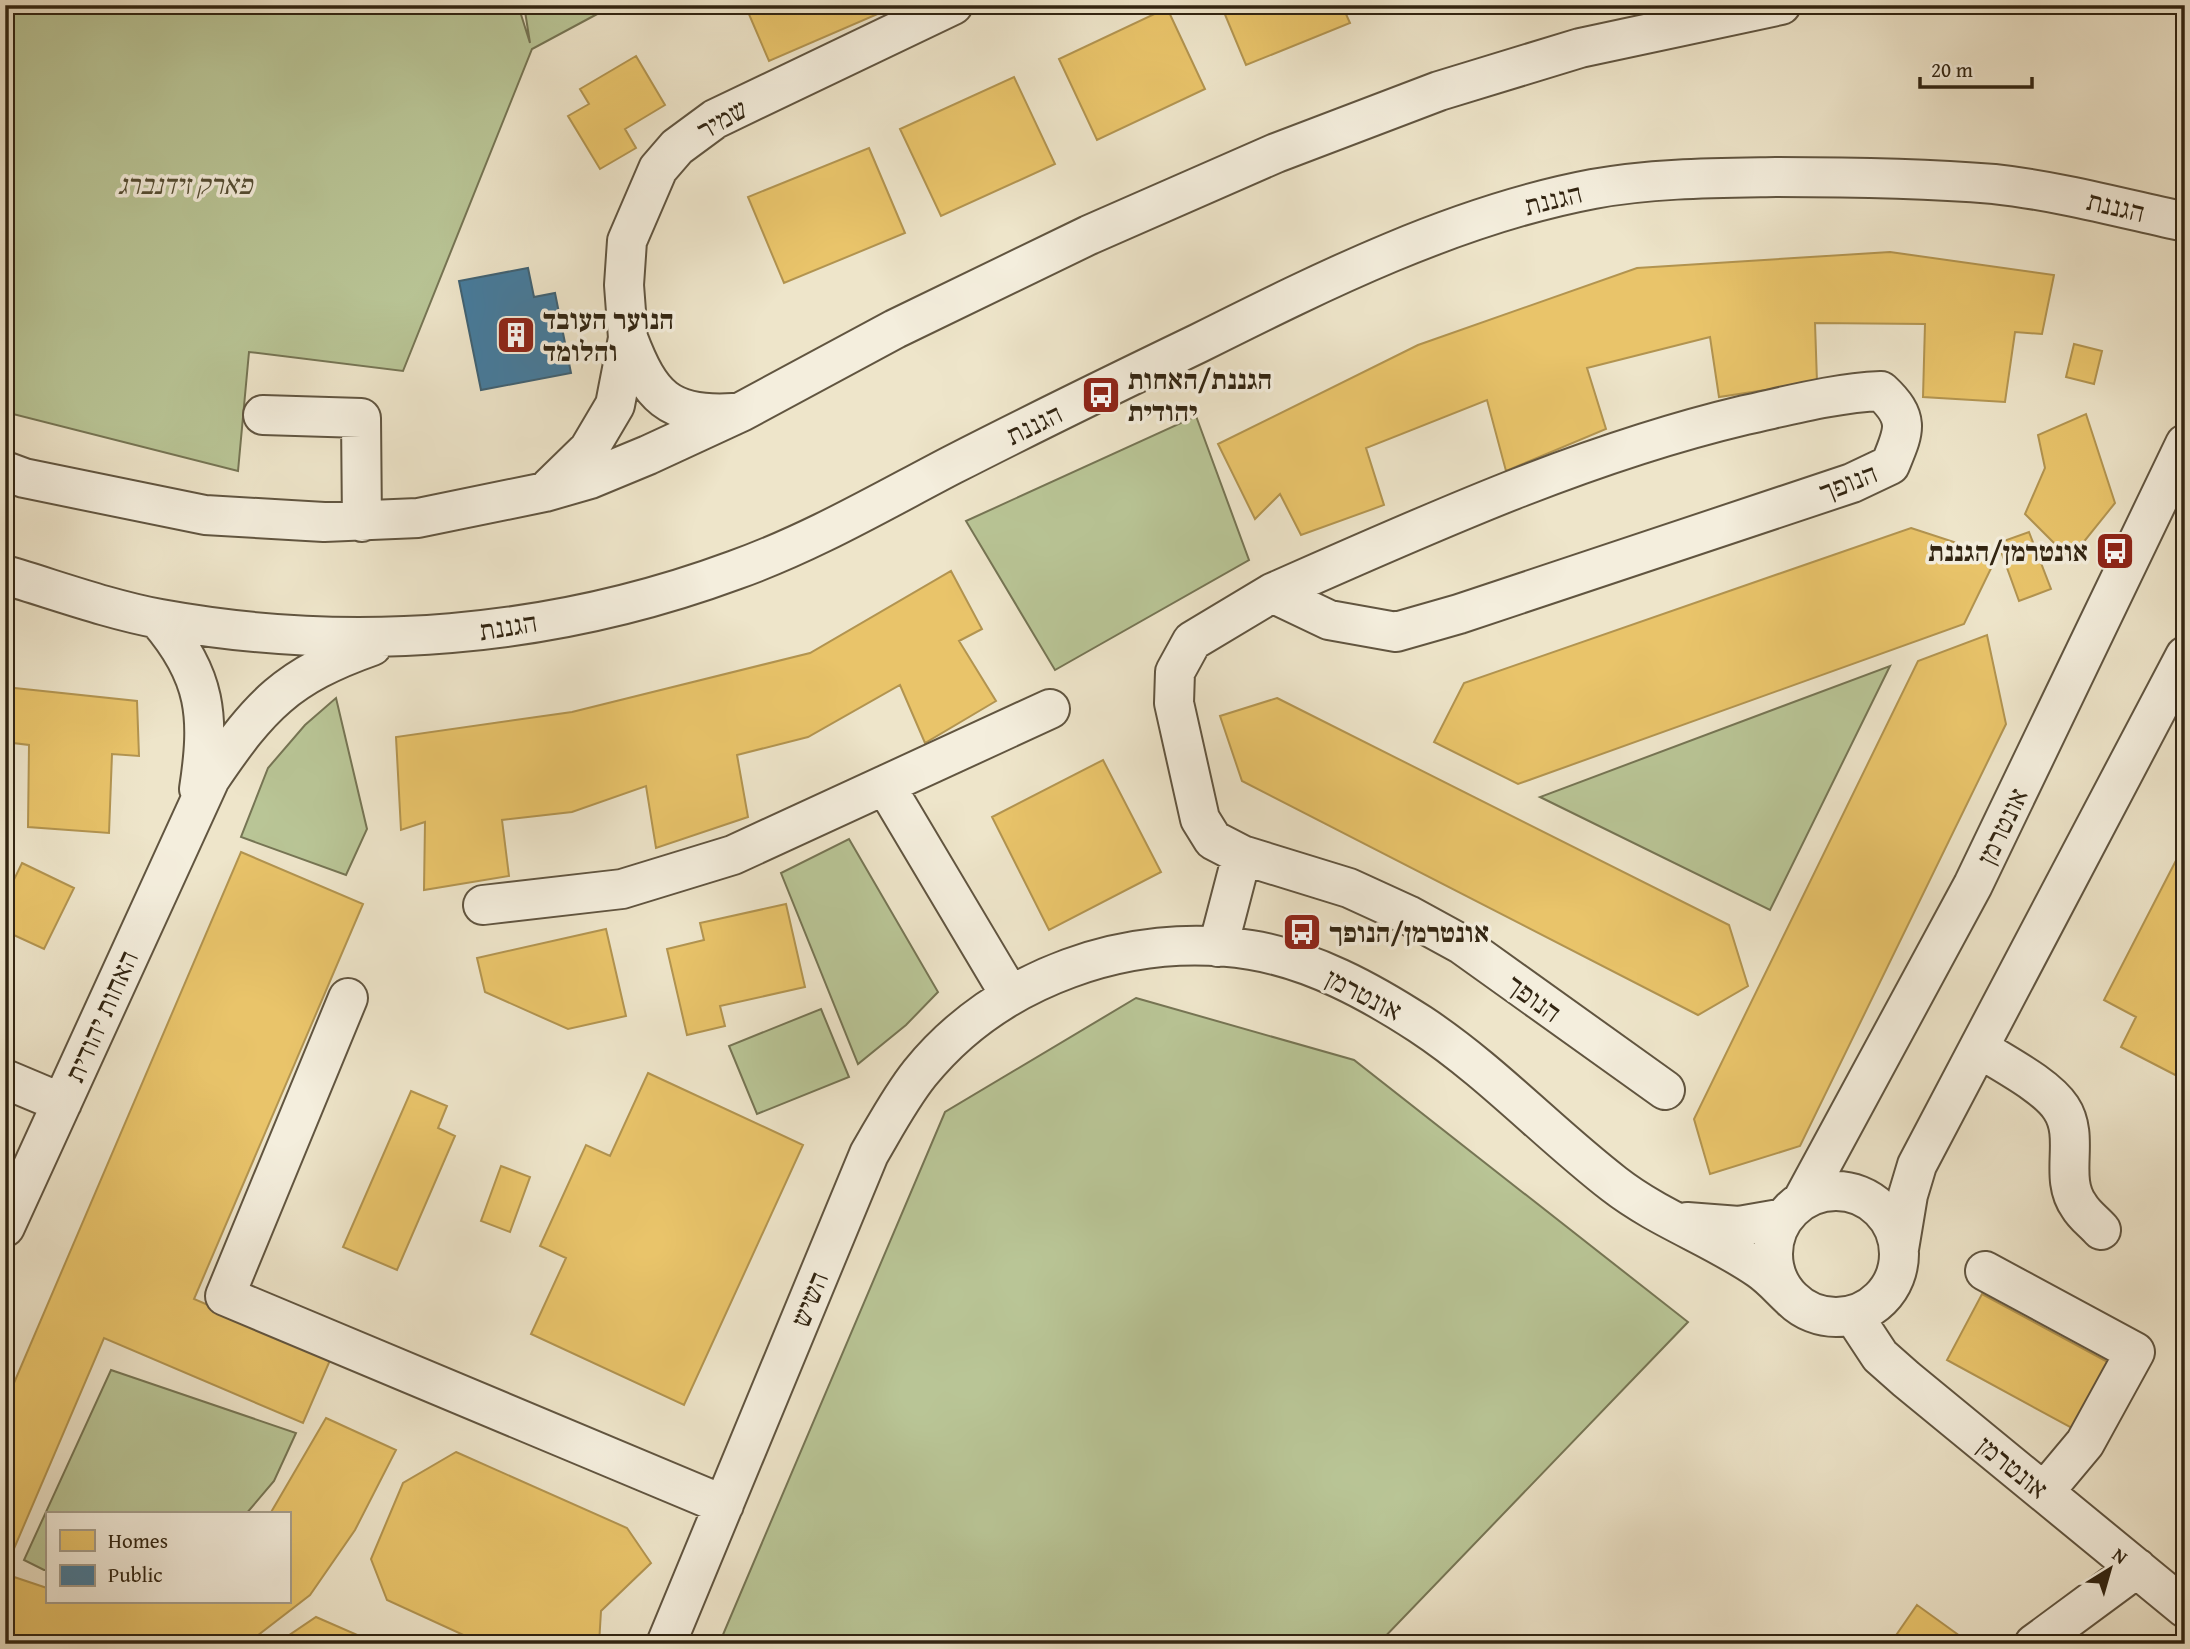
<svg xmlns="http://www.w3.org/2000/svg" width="2190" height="1649" viewBox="0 0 2190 1649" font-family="'Gentium Book Plus','Frank Ruhl Libre',serif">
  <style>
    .green { fill: #b9c596; stroke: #767554; stroke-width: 2 }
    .homes { fill: #e9c46a; stroke: #b29450; stroke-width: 2 }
    .public { fill: #457b9d; stroke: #3f6173; stroke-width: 2 }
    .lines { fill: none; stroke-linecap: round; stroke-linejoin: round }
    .minor-casing { stroke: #615540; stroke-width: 42 }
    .minor { stroke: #f4eedd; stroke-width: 38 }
    .labels { text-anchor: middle; stroke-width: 7; stroke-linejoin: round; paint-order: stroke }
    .street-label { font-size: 28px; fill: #322512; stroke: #f4eedd }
    .park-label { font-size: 28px; font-style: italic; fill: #544d33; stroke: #f4eedd }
    .poi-label { font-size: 28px; font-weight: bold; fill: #322512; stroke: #f4eedd; text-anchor: start }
  </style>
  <rect width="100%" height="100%" fill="#eee5ca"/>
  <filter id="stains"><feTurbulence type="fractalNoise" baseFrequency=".00286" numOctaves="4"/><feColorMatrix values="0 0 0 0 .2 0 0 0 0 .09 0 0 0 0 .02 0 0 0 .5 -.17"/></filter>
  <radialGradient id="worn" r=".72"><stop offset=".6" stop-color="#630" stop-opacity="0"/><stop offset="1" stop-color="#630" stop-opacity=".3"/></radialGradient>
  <path class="green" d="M5,5h513l12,38 -6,-38h90l-82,44 -129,322 -154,-19 -11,119 -233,-59z
    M1196,416l53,144 -194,110 -89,-149z
    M1890,666l-120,244 -230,-113z
    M336,698l31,131 -21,46 -105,-38 27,-69 37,-43z
    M849,839l89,153 -32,33 -48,39 -77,-191z
    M1136,998l218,62 334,262 -310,322h-659l226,-532z
    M821,1009l28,68 -92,37 -28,-68z
    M111,1370l185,63 -22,48 -28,33h-199v56h-3l-20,-10z"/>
  <path class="homes" d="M745,5h132l3,8 -111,48z
    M1221,5h121l8,18 -104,42z
    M1167,8l38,81 -108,51 -38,-81z
    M636,56l29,49 -40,24 11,19 -36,21 -32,-53 21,-12 -9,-15z
    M1014,77l41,87 -114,52 -41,-87z
    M869,148l36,85 -121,50 -36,-86z
    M1890,252l164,23 -12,59 -27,-2 -10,70 -82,-5 2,-73 -110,-1 2,59 -98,15 -9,-60 -123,31 19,61 -100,42 -19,-71 -121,48 18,57 -83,30 -21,-41 -25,25 -37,-75 200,-99 219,-77z
    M2074,344l28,7 -8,33 -28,-7z
    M2086,414l29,89 -45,56 -45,-45 20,-46 -7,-33z
    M1911,528l86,28 -33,68 -446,160 -84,-42 30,-59z
    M2029,532l22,57 -32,12 -21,-58z
    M951,571l31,58 -23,12 37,60 -71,42 -25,-58 -92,52 -71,18 11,62 -92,31 -10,-62 -74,26 -70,8 7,56 -85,14 1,-68 -24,8 -5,-93 176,-25 238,-59z
    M1987,635l19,89 -206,422 -90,28 -16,-55 224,-458z
    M5,687l132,14 2,55 -27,-2 -3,79 -81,-6 1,-82 -24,-3z
    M1277,698l452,227 19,61 -50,29 -456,-234 -22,-65z
    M1103,760l58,112 -112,58 -57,-113z
    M2185,843v237l-64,-33 15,-30 -32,-17z
    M241,852l122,52 -169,395 137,59 -28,65 -199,-85 -91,213 -8,-3v-144z
    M22,863l52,25 -30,61 -39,-18v-33z
    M786,904l19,83 -85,19 5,20 -38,9 -20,-86 37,-9 -4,-17z
    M606,929l20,87 -58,13 -83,-37 -8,-34z
    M648,1073l155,72 -119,260 -153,-71 35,-76 -26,-12 46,-101 24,11z
    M411,1091l36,15 -9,22 17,8 -58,134 -54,-23z
    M501,1166l29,11 -20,55 -29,-11z
    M1982,1294l135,73 -36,66 -134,-73z
    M326,1418l70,32 -41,80 -45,65 -61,47 -244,2v-70l42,14v14h242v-88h-19z
    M456,1452l171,76 24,35 -50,48 -2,33h-116l-96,-44 -16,-41 32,-76z
    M1917,1605l54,39h-81z
    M316,1617l46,20 4,7h-90z"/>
  <path class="public" d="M528,268l6,29 21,-4 16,80 -90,17 -22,-109z"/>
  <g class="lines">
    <g class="minor-casing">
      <path id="minor" d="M628,338c22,58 40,79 105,75
        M1881,391c30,28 23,40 9,74l-38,18 -393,131 -63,18 -67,-12 -57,-27c154,-68 309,-139 473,-178 46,-10 90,-22 136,-24z
        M263,415l98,3 1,104
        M5,471l19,7 181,37 119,7 94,-4 127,-26 45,-13 58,-24 93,-43 154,-83 194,-94 187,-82 163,-62 141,-43 201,-43
        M550,487l39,-38 26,-44 13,-67 -4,-53 3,-44 31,-72 19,-22 38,-28 238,-114
        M5,575c51,15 102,34 155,44 193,35 391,19 575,-49 76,-27 146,-68 217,-105 82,-42 164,-82 247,-122 124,-62 256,-128 394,-154 60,-11 122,-11 183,-12 72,0 145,1 218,7 64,7 127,24 191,38
        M1272,593l-80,48 -17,31 -1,31 26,116 13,21 29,15 107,33 59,27 53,29 204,146
        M158,619c49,57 52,98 41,170
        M885,785l125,210
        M483,905l139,-16 111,-34 317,-146
        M1218,947l24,-92
        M348,998l-123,298 499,209
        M1979,1048c23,15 67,37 82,60 20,30 -3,69 18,98 5,9 15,16 22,24
        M5,1079l57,24
        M1773 1254a63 63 0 1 1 126 0a63 63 0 1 1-126 0Z
        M1802,1201l171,-316 212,-441
        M1687,1222l52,4 45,-8
        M5,1227l205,-448c50,-74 77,-103 162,-133
        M1899,1249l9,-54 9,-30 268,-509
        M1985,1271l150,81 -50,91 -41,49
        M1853,1315l27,41 26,23 279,229
        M666,1644l203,-490c16,-27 31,-56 51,-81 78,-96 209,-142 331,-123 61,10 118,41 169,74 70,46 128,109 194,160 45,35 99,53 145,85 12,8 22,20 33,30
        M2034,1644l103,-76"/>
    </g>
    <use href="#minor" class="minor"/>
  </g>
  <defs>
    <g id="building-square" transform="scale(2.0125)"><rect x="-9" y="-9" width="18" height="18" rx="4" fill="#8f2418" stroke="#f4eedd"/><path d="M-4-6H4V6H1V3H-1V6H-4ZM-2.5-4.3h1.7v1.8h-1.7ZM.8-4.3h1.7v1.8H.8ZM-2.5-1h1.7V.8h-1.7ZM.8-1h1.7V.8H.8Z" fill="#fff"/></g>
    <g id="bus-square" transform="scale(2.0125)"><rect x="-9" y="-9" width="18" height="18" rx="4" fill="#8f2418" stroke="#f4eedd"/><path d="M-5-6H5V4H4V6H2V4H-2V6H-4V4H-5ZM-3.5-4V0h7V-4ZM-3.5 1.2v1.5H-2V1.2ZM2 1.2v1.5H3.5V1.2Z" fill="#fff"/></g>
  </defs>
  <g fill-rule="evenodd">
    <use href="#building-square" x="516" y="335"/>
    <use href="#bus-square" x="1101" y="395"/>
    <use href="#bus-square" x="2115" y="551"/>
    <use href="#bus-square" x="1302" y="932"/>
  </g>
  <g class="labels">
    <g class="street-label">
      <text transform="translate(722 119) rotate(-30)" y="10">שמיר</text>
      <text transform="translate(1553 199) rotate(-14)" y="10">הגננת</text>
      <text transform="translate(2116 206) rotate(13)" y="10">הגננת</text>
      <text transform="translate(1034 424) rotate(-26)" y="10">הגננת</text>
      <text transform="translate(1848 482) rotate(-21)" y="10">הנופך</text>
      <text transform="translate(508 626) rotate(-9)" y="10">הגננת</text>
      <text transform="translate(2002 826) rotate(-64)" y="10">אונטרמן</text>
      <text transform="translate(1364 994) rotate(27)" y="10">אונטרמן</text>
      <text transform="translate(1534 998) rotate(36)" y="10">הנופך</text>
      <text transform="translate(101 1016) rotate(-66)" y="10">האחות יהודית</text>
      <text transform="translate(809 1299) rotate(-68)" y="10">השיש</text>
      <text transform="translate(2013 1467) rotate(39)" y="10">אונטרמן</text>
    </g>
    <g class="park-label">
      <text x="185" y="194">פארק זידנברג</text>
    </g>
    <g class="poi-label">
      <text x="543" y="329">הנוער העובד<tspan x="543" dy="32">והלומד</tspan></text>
      <text x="1128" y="389">הגננת/האחות<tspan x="1128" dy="32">יהודית</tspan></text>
      <text x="2088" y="561" text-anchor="end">אונטרמן/הגננת</text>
      <text x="1329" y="942">אונטרמן/הנופך</text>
    </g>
  </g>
  <rect width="2190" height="1649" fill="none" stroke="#eee5ca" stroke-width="28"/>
  <rect x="7" y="7" width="2176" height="1635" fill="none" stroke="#322512" stroke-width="3.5"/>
  <rect x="14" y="14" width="2162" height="1621" fill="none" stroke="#322512" stroke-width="2"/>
  <rect x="46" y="1512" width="245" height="91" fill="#f4eedd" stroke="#a69e8c" stroke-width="2"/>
  <rect x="60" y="1530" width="35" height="21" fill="#e9c46a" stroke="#a69e8c" stroke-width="2"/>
  <text x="108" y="1548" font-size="21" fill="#322512">Homes</text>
  <rect x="60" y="1565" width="35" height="21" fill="#457b9d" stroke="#a69e8c" stroke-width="2"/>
  <text x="108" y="1582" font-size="21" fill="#322512">Public</text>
  <g transform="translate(2110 1569) rotate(37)" stroke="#f4eedd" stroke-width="5" paint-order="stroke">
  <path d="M0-5L12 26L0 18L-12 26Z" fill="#322512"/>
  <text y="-10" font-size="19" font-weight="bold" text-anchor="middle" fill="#322512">N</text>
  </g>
  <path d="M1920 77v10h112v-10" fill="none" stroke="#322512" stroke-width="3.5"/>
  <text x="1931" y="77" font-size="21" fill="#322512" stroke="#f4eedd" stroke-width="5" paint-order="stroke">20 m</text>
  <rect width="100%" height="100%" filter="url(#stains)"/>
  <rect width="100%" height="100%" fill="url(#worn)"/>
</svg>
